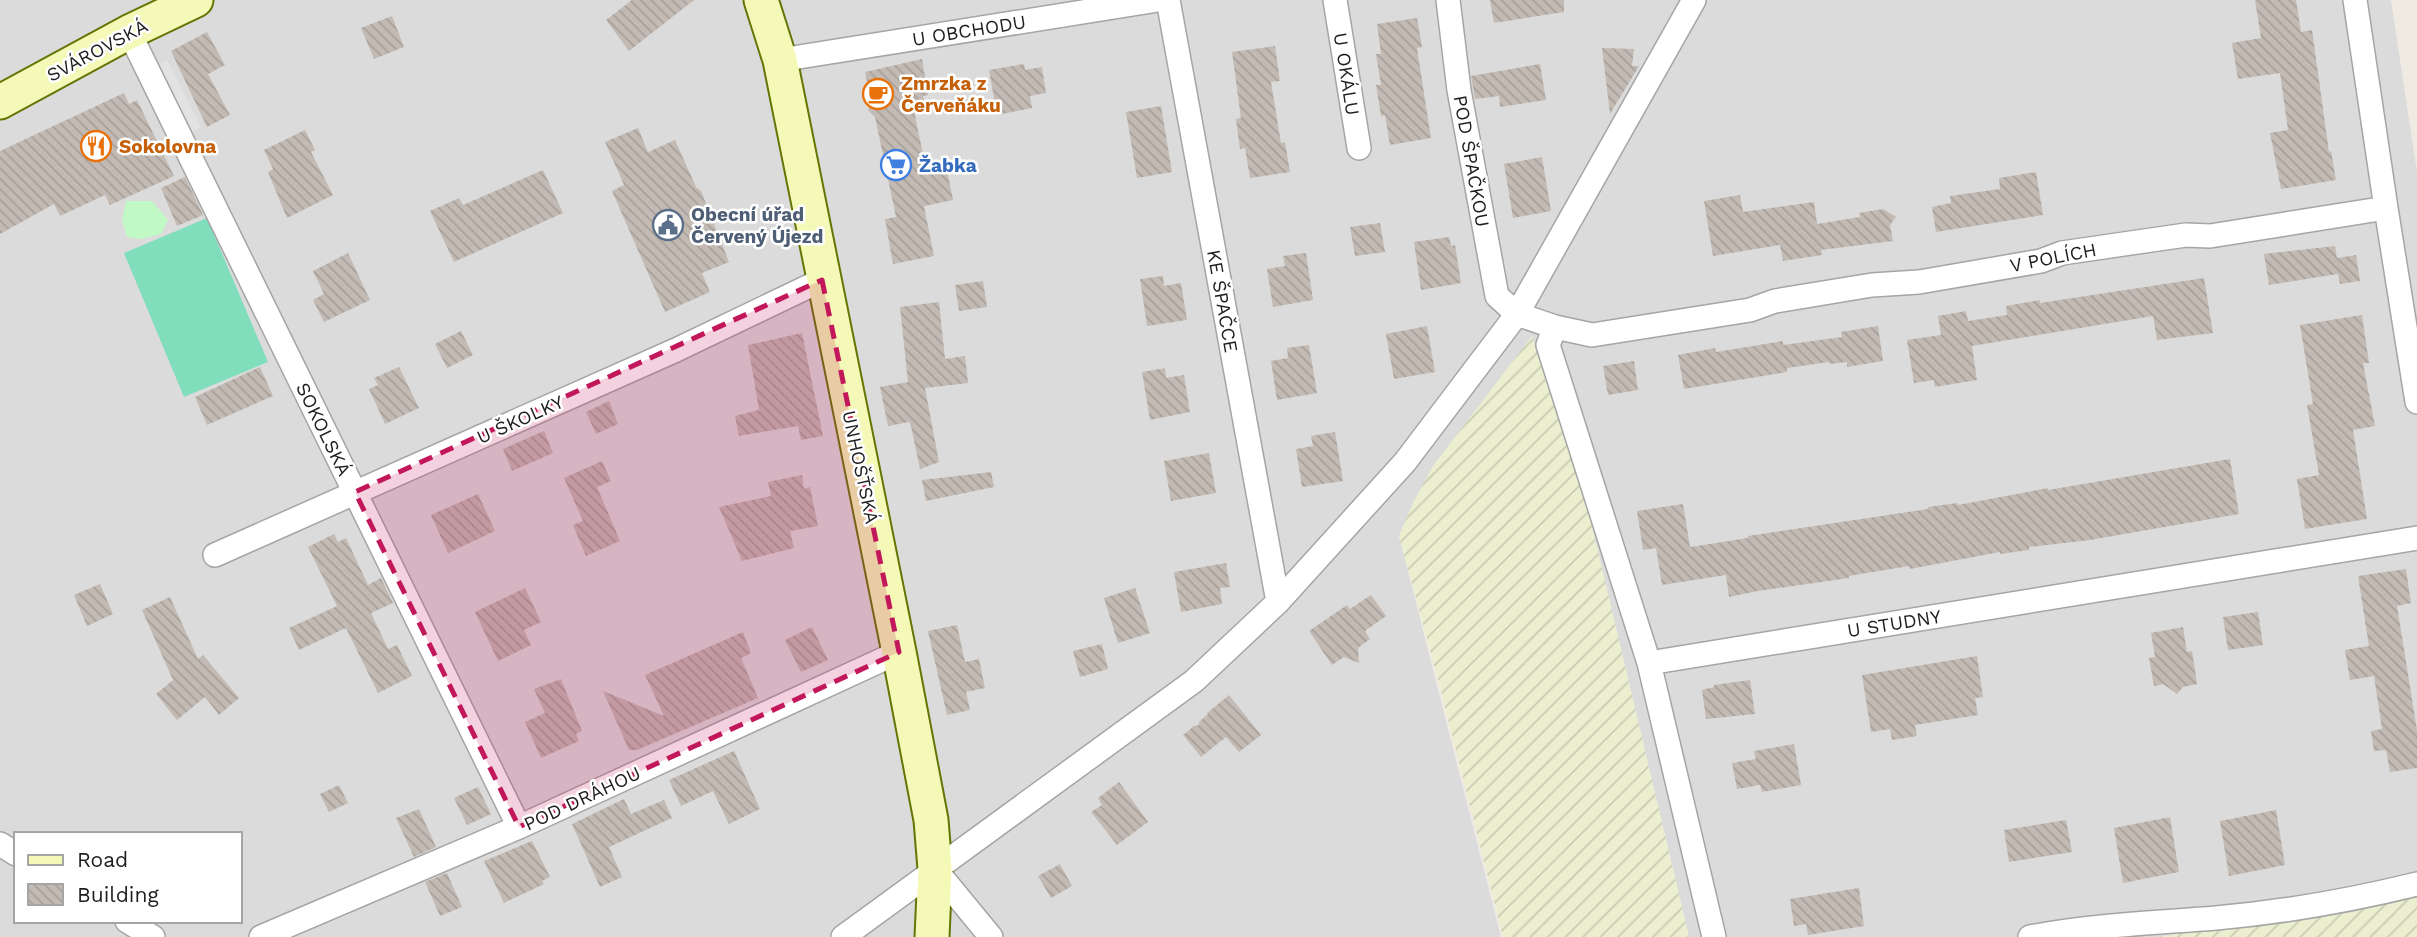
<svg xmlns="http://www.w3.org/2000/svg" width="2417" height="937" viewBox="0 0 2417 937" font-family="'Work Sans',sans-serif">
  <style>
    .residential { fill: #dcdbdb; fill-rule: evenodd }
    .farmland { fill: url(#farmland-furrows) }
    .park { fill: #c0f9c6 }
    .pitch { fill: #81debd }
    .parking { fill: #e2e2e2 }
    .building { fill: url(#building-back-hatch) }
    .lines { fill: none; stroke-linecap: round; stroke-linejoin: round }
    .street-casing { stroke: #a5a5a5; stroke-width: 26 }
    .secondary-casing { stroke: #657505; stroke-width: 37 }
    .street { stroke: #fff; stroke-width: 23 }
    .secondary { stroke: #f4f9b7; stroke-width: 33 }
    .marked { fill: #c2185b; fill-opacity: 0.2; stroke: #c2185b; stroke-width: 5; stroke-dasharray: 14 9; stroke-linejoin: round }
    .labels { text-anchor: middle; stroke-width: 5; stroke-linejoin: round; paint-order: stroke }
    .street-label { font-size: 19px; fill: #1e1e1e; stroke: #fff }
    .food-label { font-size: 19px; font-weight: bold; fill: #c56008; stroke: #fff; text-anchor: start }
    .shop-label { font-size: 19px; font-weight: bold; fill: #366cbe; stroke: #fff; text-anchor: start }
    .service-label { font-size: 19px; font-weight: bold; fill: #4e5e75; stroke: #fff; text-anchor: start }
  </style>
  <defs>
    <pattern id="farmland-furrows" width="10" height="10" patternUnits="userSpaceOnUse" patternTransform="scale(1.75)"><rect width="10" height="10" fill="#ebeecf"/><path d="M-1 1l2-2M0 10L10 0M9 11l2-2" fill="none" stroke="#c9ccb1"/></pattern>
    <pattern id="building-back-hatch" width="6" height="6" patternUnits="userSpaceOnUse" patternTransform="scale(1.75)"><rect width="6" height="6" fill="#c3bbb3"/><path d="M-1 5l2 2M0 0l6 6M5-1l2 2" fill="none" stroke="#a7a09a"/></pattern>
  </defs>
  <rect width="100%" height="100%" fill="#efebe3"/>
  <path class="residential" d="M0,0h2391l26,172v726l-234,39h-494l-98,-415 -59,-185 -31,44 -102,155 102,401h-1501zM16,834h224v87h-224z"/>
  <path class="farmland" d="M1532,336l59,186 98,415h-186l-64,-254 -40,-147 14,-33 20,-37z
    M2417,897v40h-260z"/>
  <path class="park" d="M126,201h26l16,19 -7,14 -20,5 -14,-2 -5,-17z"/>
  <path class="pitch" d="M207,218l61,144 -84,35 -60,-144z"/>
  <path class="parking" d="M167,60l34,67 -19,10 -34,-67z"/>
  <path class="building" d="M632,0h62l-65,51 -23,-31z
    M1490,0h74v12l-70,11z
    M2255,0h41l5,32 11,-2 17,122 2,-1 5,29 -55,9 -11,-56 18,-3 -8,-57 -42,6 -6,-36 29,-5z
    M392,16l12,31 -30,12 -13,-31z
    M1417,18l5,29 -5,1 14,90 -41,7 -5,-30 -4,1 -5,-31h5l-5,-31h5l-4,-30z
    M207,32l18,33 -17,9 22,41 -23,12 -36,-76z
    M1275,46l5,35 -9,1 10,61 4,-1 5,30 -40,6 -5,-30 -5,1 -4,-30 5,-1 -9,-66z
    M1602,48l32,1 -2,17h7l-29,48z
    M922,59l6,36 -5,1 2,8 -12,2 13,63 20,-4 7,35 -29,6 10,50 -41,8 -8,-45 11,-2 -21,-100 -7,-7 4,-6 -7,-32z
    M1024,64l1,6 17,-3 4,26 -16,3 2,12 -35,7 -8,-45z
    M1540,64l6,36 -46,7 -1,-11 -24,3 -4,-23z
    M124,93l5,11 8,-4 37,76 -64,29 -5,-10 -45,21 -6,-12 -54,30v-83z
    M1161,106l11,66 -35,6 -11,-66z
    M638,128l10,24 27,-12 21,47 5,4 28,71 -27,11 8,19 -45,20 -53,-121 12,-6 -19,-43z
    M305,130l10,20 -4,2 22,43 -46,23 -19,-46 5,-3 -9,-19z
    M1542,157l9,54 -38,7 -9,-54z
    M543,170l20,43 -109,49 -24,-51 29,-13 4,7z
    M2036,172l7,43 -107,17 -4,-25 19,-4 -1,-7 50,-7 -1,-11z
    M185,177l18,38 -26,11 -16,-38z
    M1740,195l3,17 71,-10 3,22 43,-7 -1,-4 24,-4 13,8 -6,8 3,16 -72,9 1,5 -39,6 -3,-16 -67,11 -9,-55z
    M1380,223l5,29 -30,4 -5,-29z
    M1449,237l2,9 4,-1 6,38 -40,7 -7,-48z
    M2335,246l2,12 19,-3 4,26 -20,3 -2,-10 -69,11 -5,-31z
    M348,253l22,47 -46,22 -11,-22 11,-6 -11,-23z
    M1306,253l7,47 -40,7 -6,-38 18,-3 -2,-10z
    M1163,276l1,10 17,-3 6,37 -40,6 -7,-47z
    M2204,278l9,55 -56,7 -4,-24 -181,30 5,34 -42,7 -1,-7 -20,3 -7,-43 34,-5 -3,-19 28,-5 2,10 39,-6 -1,-9 34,-6v3z
    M983,281l4,26 -28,4 -4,-26z
    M939,302l6,57 20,-3 3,27 -43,5 14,74 -19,7 -9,-43 -2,-4 -21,4 -8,-39 28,-5 -8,-75z
    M2362,315l7,48h-6l12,63 -22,4 14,89 -62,10 -8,-50 22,-4 -12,-70 6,-1 -13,-79z
    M1427,326l8,46 -41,7 -8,-45z
    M1878,326l5,35 -36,6v-5l-17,2 -1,-2 -42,6v4l-103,17 -6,-34 37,-7 1,4 67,-11v4l59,-8 -1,-5z
    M461,331l12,24 -26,13 -12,-24z
    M802,333l21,103 -22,4 -3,-14 -59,10 -4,-20 24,-6 -11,-65z
    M1309,345l8,48 -40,7 -6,-39 17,-3 -1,-10z
    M1634,361l4,29 -30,5 -5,-29z
    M260,367l13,29 -66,29 -12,-28z
    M399,367l20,41 -34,16 -16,-35 9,-4 -4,-7z
    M1165,368l1,10 18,-3 6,37 -40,8 -8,-48z
    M609,401l9,23 -22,10 -10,-22z
    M544,431l9,22 -41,18 -9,-22z
    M1335,432l8,49 -41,6 -6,-38 17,-3 -2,-10z
    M1209,453l7,40 -45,8 -7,-40z
    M2230,459l9,55 -149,26 -61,7v3l-29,4v-2l-90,17 -1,-3 -60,10v2l-91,13 -29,6 -3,-22 -64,10 -6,-37 -13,2 -6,-39 46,-7 7,43 58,-9v-2l180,-27v-2l29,-4 1,2 90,-17v2z
    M602,461l9,20 -14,6 23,54 -34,15 -13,-31 10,-4 -19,-43z
    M991,472l3,15 -68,14 -4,-21z
    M802,475l2,14 6,-2 8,39 -28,5 4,17 -52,13 -23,-54 52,-11 -3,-14z
    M478,494l17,37 -47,22 -17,-38z
    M334,534l4,8 8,-4 22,47 13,-7 12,25 -22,10 17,36 9,-4 15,31 -34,17 -32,-65 -47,22 -10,-22 48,-22 -29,-59z
    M1226,563l4,24 -10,1 2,16 -41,8 -7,-40z
    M2406,569l5,34 -14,3 20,124v38l-27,4 -4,-22 -12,1 -3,-20 11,-2 -8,-53 -24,4 -5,-30 24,-4 -11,-70z
    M100,584l13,30 -26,12 -13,-31z
    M525,588l16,34 -17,8 7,15 -33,16 -23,-49z
    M1135,588l15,45 -32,10 -14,-45z
    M1371,595l15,21 -21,15 5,8 -12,9 1,15 -15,-6 -12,8 -23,-34 38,-26 3,4z
    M170,597l28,62 5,-4 36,43 -20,17 -14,-18 -28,23 -21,-26 17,-14 -31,-70z
    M2258,612l5,33 -35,5 -5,-33z
    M957,625l8,37 14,-3 6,29 -19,4 4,18 -23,5 -19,-84z
    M812,627l16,33 -27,12 -16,-32z
    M2183,627l4,25 5,-1 5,33 -14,3 -6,7 -14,-10 -9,2 -5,-28 6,-1 -4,-24z
    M743,632l8,21 -10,5 17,40 -121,52h-8l-26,-59 61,25 -19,-41z
    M1102,644l6,25 -28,8 -7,-26z
    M1977,656l6,41 -8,1 3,17 -63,10 2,11 -25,4 -2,-11 -19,3 -9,-57z
    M561,679l21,52 -6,3 3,7 -38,17 -16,-36 20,-9 -11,-24z
    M1750,680l5,34 -49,5 -4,-29 12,-3v-2z
    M1229,695l32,40 -22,17 -13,-15 -25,20 -18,-22 11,-9 5,-1v-3l9,-8 -1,-1z
    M1794,744l7,41 -39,7 -2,-7 -23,4 -5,-26 24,-4 -2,-8z
    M734,751l26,58 -31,15 -16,-33 -32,15 -12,-26z
    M1119,782l29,40 -31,23 -26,-33 11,-7 -4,-7z
    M339,785l9,18 -19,9 -9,-18z
    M478,787l13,27 -24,11 -13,-27z
    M624,799l7,15 33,-14 8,18 -63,29 13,30 -22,10 -28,-63z
    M419,809l17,38 -22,10 -18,-39z
    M2276,810l9,55 -56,11 -9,-55z
    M2170,817l9,55 -56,11 -9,-55z
    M2066,820l6,32 -63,10 -5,-32z
    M532,841l18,36 -8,4 2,3 -40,19 -20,-42z
    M1060,864l12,22 -21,12 -13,-22z
    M447,873l15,34 -22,9 -15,-34z
    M1859,888l5,38 -56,9 -2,-11 -12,2 -4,-27z"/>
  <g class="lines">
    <g class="street-casing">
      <path id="street" d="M1168,0l110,602
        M1335,0l24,148
        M1448,0l11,90 38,206 20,18 38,13 37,8 158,-25 25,-9 97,-16 47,-3 122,-21 21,-8 124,-18 24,1 176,-28 -31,-208
        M129,32l390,795
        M780,60l378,-60
        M2386,208l31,194
        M1555,327l-7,18 101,318
        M215,555l461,-205 146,-70
        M0,844l16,10
        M935,869l56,68
        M127,921l26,16
        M261,937l258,-110 380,-175
        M843,937l351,-256 84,-79 127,-140 112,-148 177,-314
        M1714,937l-65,-274 768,-125
        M2030,937c62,-12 124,-14 186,-19 68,-6 136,-18 201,-34"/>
    </g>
    <g class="secondary-casing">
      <path id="secondary" d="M761,0l19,60 119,592 32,168 4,49 -3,68
        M0,102l129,-70 67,-32"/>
    </g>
    <use href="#street" class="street"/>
    <use href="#secondary" class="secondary"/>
  </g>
  <path class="marked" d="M822,280l77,372 -380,175 -164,-335z"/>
  <defs>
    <g id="cafe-ring" transform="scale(1.575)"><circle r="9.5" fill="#fff" stroke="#e8710a" stroke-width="1.5"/><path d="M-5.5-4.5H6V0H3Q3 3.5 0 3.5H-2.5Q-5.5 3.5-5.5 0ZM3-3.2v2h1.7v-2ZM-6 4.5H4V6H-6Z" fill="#e8710a"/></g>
    <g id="restaurant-ring" transform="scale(1.575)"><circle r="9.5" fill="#fff" stroke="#e8710a" stroke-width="1.5"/><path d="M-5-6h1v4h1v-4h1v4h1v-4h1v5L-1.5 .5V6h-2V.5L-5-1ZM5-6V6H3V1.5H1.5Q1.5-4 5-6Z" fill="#e8710a"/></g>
    <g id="supermarket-ring" transform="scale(1.575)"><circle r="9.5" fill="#fff" stroke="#3f7fe0" stroke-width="1.5"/><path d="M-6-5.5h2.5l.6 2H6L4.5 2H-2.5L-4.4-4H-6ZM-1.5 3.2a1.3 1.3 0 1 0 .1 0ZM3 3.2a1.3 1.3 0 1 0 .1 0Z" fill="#3f7fe0"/></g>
    <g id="civic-ring" transform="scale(1.575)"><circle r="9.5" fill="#fff" stroke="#5c6f8a" stroke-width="1.5"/><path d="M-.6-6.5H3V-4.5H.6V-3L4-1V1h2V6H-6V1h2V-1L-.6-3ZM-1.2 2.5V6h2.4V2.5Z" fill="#5c6f8a"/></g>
  </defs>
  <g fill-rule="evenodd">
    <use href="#cafe-ring" x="878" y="94"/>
    <use href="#restaurant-ring" x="96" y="146"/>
    <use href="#supermarket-ring" x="896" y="165"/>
    <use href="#civic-ring" x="668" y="225"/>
  </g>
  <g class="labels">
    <g class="street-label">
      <text transform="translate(969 30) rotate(-9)" y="7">U OBCHODU</text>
      <text transform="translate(97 50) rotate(-28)" y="7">SVÁROVSKÁ</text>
      <text transform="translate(1347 74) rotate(81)" y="7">U OKÁLU</text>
      <text transform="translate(1472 161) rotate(80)" y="7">POD ŠPAČKOU</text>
      <text transform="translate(2053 257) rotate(-11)" y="7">V POLÍCH</text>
      <text transform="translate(1223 301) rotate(80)" y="7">KE ŠPAČCE</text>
      <text transform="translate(520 419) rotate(-24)" y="7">U ŠKOLKY</text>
      <text transform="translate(324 429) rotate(64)" y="7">SOKOLSKÁ</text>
      <text transform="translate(861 467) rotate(78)" y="7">UNHOŠŤSKÁ</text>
      <text transform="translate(1894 623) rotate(-9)" y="7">U STUDNY</text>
      <text transform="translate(582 798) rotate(-25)" y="7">POD DRÁHOU</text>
    </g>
    <g class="food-label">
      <text x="901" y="90">Zmrzka z<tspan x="901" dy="22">Červeňáku</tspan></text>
      <text x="119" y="153">Sokolovna</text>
    </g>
    <g class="shop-label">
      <text x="919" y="172">Žabka</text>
    </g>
    <g class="service-label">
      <text x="691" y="221">Obecní úřad<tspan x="691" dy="22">Červený Újezd</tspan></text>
    </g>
  </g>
  <rect x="14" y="832" width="228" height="91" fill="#ffffff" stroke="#a5a5a5" stroke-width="2"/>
  <rect x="28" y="855" width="35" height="10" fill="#f4f9b7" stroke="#a5a5a5" stroke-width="2"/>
  <text x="77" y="867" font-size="21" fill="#1e1e1e">Road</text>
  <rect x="28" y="884" width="35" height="21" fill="url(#building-back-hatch)" stroke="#a5a5a5" stroke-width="2"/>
  <text x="77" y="902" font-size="21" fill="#1e1e1e">Building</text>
</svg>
